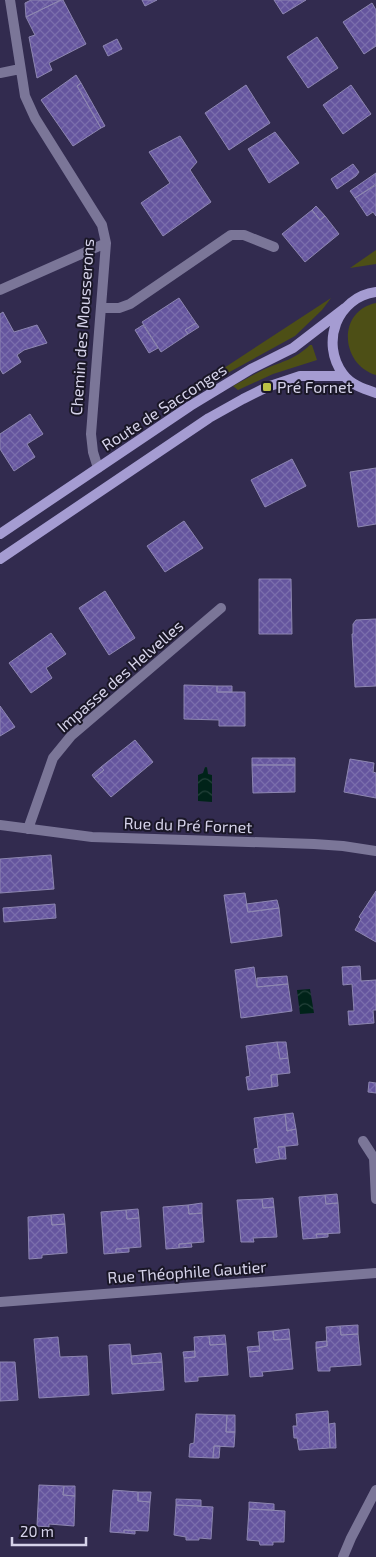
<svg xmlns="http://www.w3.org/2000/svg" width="376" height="1557" viewBox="0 0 376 1557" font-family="'Exo 2',sans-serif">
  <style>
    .green { fill: #4d4f16 }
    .water { fill: url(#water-waves) }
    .building { fill: url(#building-cross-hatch); stroke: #8d86b1 }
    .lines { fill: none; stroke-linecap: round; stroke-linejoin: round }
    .lane { stroke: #7b7698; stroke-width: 10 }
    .street { stroke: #7b7698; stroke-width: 10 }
    .secondary { stroke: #a59cd2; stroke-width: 10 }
    .poi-dot { fill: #bac045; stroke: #1a1727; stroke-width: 2 }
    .labels { text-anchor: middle; stroke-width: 4; stroke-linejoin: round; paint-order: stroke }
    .street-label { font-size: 16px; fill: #d6d3ea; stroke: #1a1727 }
    .poi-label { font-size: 16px; fill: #d6d3ea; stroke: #1a1727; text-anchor: start }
  </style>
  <defs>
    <pattern id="water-waves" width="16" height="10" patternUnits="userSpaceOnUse" patternTransform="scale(1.25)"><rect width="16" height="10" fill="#002319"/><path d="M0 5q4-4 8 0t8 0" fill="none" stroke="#24423b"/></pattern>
    <pattern id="building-cross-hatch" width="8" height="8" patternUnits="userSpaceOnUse" patternTransform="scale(1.25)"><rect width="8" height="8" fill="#65559e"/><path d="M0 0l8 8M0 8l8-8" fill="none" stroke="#7a6dac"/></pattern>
  </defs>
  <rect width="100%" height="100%" fill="#322b4f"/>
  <path class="green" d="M376,250v14l-26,4z
    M331,298l-9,12 -27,26 -71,39 -2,-4 2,-3z
    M376,303v72c-36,-11 -39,-64 0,-72z
    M310,345h2l5,15 -44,14 -35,16 -5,-4c11,-6 21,-12 32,-17 18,-8 29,-9 45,-24z"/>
  <path class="water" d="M205,767h2l1,7 4,1v27l-14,-1v-26l5,-2z
    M310,989l4,24 -14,1 -3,-24z"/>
  <path class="building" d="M31,0h30l-35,17 -1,-14z
    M61,0h2l23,44 -37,19 3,7 -15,8 -8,-41 6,-2 -9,-18z
    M142,0h15l-12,6z
    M274,0h32l-23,14z
    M372,3l4,7v36l-12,8 -21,-32z
    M317,37l21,31 -30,20 -21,-31z
    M117,39l5,10 -14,7 -5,-10z
    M76,75l5,8 -4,3 24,42 -28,18 -32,-46z
    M81,83l24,43 -4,2 -24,-42z
    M246,85l24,38 -41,27 -24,-37z
    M351,85l20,29 -28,20 -20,-29z
    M275,132l24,31 -30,20 -21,-34z
    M180,136l17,26 -7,8 21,32 -48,34 -22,-33 29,-20 -21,-31z
    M353,164l6,8 -3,4 -19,13 -6,-10z
    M376,173v11l-21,14 -5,-7z
    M376,185v31l-3,-4 -6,4 -12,-18z
    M316,206l9,10 -5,4 -8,-10z
    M312,210l8,10 5,-4 14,18 -34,28 -23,-28z
    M179,298l17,25 -11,7 3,4 -27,18 -19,-30z
    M3,312l11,20 23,-7 10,18 -23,7 -7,5 4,7 -18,12 -3,-5v-55z
    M196,323l3,4 -11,7 -3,-4z
    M143,325l15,23 -9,5 -14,-23z
    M30,414l13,20 -16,10 8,13 -21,14 -14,-22v-15z
    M292,459l14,27 -41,21 -14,-27z
    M376,468v56l-18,3 -8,-55z
    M184,521l19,27 -38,24 -18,-26z
    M259,579h32l1,55h-33z
    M105,591l30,47 -26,17 -30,-47z
    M376,619v67l-21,1 -3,-53h1v-10l3,-4z
    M51,633l15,21 -20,14 6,10 -21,15 -22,-30z
    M184,685l33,1v6h28v34h-26v-6l-35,-1z
    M217,686h15v6h-15z
    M0,706l15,21 -15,9z
    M135,740l18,22 -42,35 -17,-19 10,-8 -3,-3z
    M252,758h43v7h-43z
    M350,759l24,4 -1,9 3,1v25l-32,-6z
    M252,765h43v27l-42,1z
    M101,767l3,3 -10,8 -2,-3z
    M51,855l3,34 -54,4v-34z
    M376,891v51l-21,-12 6,-11 -2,-2z
    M245,893l3,19 31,-4 3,28 -51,7 -7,-48z
    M277,900l2,8 -31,4 -2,-8z
    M55,904l1,14 -52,4 -1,-14z
    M360,966l1,15 15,-1v30h-3l1,13 -25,2 -1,-14h6l-2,-27 -9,1 -1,-18z
    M254,967l3,20 31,-3 4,27 -51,7 -6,-48z
    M287,976l1,8 -31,3v-9z
    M277,1042l3,17 8,-1 2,15 -19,2 1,12 -24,3 -2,-13 4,-1 -4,-30z
    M277,1042h9l2,16 -8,1z
    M277,1074l1,12 -6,1 -1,-12z
    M369,1082l7,1v10l-8,-1z
    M293,1113l3,16 -9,2 -2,-17z
    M285,1114l2,17 9,-2 2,16 -20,2 2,12 -24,4 -2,-14 4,-1 -4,-30z
    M278,1147h7l1,12h-6z
    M337,1194l1,9 -12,1 -1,-9z
    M325,1195l1,9 12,-1 2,30 -24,1 1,4 -14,1 -4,-42z
    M273,1198l1,9 -11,1 -1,-9z
    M262,1199l1,9 11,-1 3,30 -24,1 1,4h-13l-4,-42z
    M202,1203v10l-13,1 -1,-9z
    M188,1205l1,9 13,-1 2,29 -25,2v4l-13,1 -3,-42z
    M138,1209l1,9 -12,1 -1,-9z
    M126,1210l1,9 12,-1 2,29 -25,2v4l-12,1 -3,-42z
    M64,1214l1,10 -13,1 -1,-10z
    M51,1215l1,10 13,-1 2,29 -25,2v3l-13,1 -1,-42z
    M316,1234h12v3l-11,1z
    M191,1243l1,4 -13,1v-4z
    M129,1248v4l-13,1v-4z
    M358,1325v9l-17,1 -1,-9z
    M340,1326l1,9 17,-1 3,31 -31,2v4h-12l-2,-23 11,-2 -1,-19z
    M289,1329l1,10 -16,1 -1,-9z
    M273,1331l1,9 16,-1 3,30 -31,3 1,4 -13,1 -2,-25 12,-1 -2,-19z
    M225,1335l1,9 -16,1 -1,-9z
    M209,1336l1,9 16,-1 2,31 -30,2v4l-13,1 -1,-24 11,-1 -1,-20z
    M58,1337l2,20 27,-1 2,39 -50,3 -5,-59z
    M327,1341v5l-11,2v-6z
    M130,1344l2,20 30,-2 2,28 -52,4 -3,-49z
    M259,1346l1,5 -12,1 -1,-5z
    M195,1351v6l-11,1 -1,-6z
    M161,1353l1,9 -30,2 -1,-8z
    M0,1362h15l3,38 -18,1z
    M328,1411l2,37 -31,2 -2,-12h-3l-1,-12h4l-1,-12z
    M196,1414l31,1 -1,17h9l-1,15 -20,-1 -1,12 -24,-1 1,-13 4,-1z
    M227,1415h8v17h-9z
    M335,1423l1,25h-6l-1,-24z
    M214,1446h6l-1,12h-6z
    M39,1485l25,1 -1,9 12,1 -1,30 -25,-2v3l-12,-1z
    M64,1486h11v10l-12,-1z
    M113,1490l25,2v9l12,1 -2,29 -24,-1v3l-14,-1z
    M138,1492h13l-1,10 -12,-1z
    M176,1499l25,1v6l-25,-1z
    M249,1502l25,2v6l-25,-1z
    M176,1505l37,2 -2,32 -12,-1v2h-13v-3l-12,-2z
    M249,1509l36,2 -1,31h-11v3h-13l-1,-4 -12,-1z
    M124,1530l11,1v3l-11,-1z"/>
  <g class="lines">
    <path class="lane" d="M101,308h18l11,-4 101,-69h13l30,12"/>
    <path class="street" d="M10,0l15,96 10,22 67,107 4,18 -15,191 2,18 5,16
      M0,73l20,-4
      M0,290l106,-47
      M0,825l92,12 222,7 29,2 33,5
      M28,829l25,-71 18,-22 150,-128
      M363,1141l11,17 2,41
      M0,1302l376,-29
      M343,1557l8,-19 25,-48"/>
    <path class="secondary" d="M376,292c-39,5 -56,51 -33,82 8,11 21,15 33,19
      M0,534l190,-128 61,-37 42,-21 52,-40
      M0,559l209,-141 34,-19 24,-12 33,-11h44"/>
  </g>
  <rect class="poi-dot" x="262" y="382" width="10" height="10" rx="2.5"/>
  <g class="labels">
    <g class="street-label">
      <text transform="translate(82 327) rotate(-86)" y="6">Chemin des Mousserons</text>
      <text transform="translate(164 407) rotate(-33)" y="6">Route de Sacconges</text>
      <text transform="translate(120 676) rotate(-41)" y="6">Impasse des Helvelles</text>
      <text transform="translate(188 825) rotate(2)" y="6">Rue du Pré Fornet</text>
      <text transform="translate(187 1272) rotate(-4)" y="6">Rue Théophile Gautier</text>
    </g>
    <g class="poi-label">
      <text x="277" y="393">Pré Fornet</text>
    </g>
  </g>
  <path d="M12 1537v8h74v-8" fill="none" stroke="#d6d3ea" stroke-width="2.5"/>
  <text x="20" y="1537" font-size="15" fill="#d6d3ea" stroke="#1a1727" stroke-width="4" paint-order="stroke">20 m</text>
</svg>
